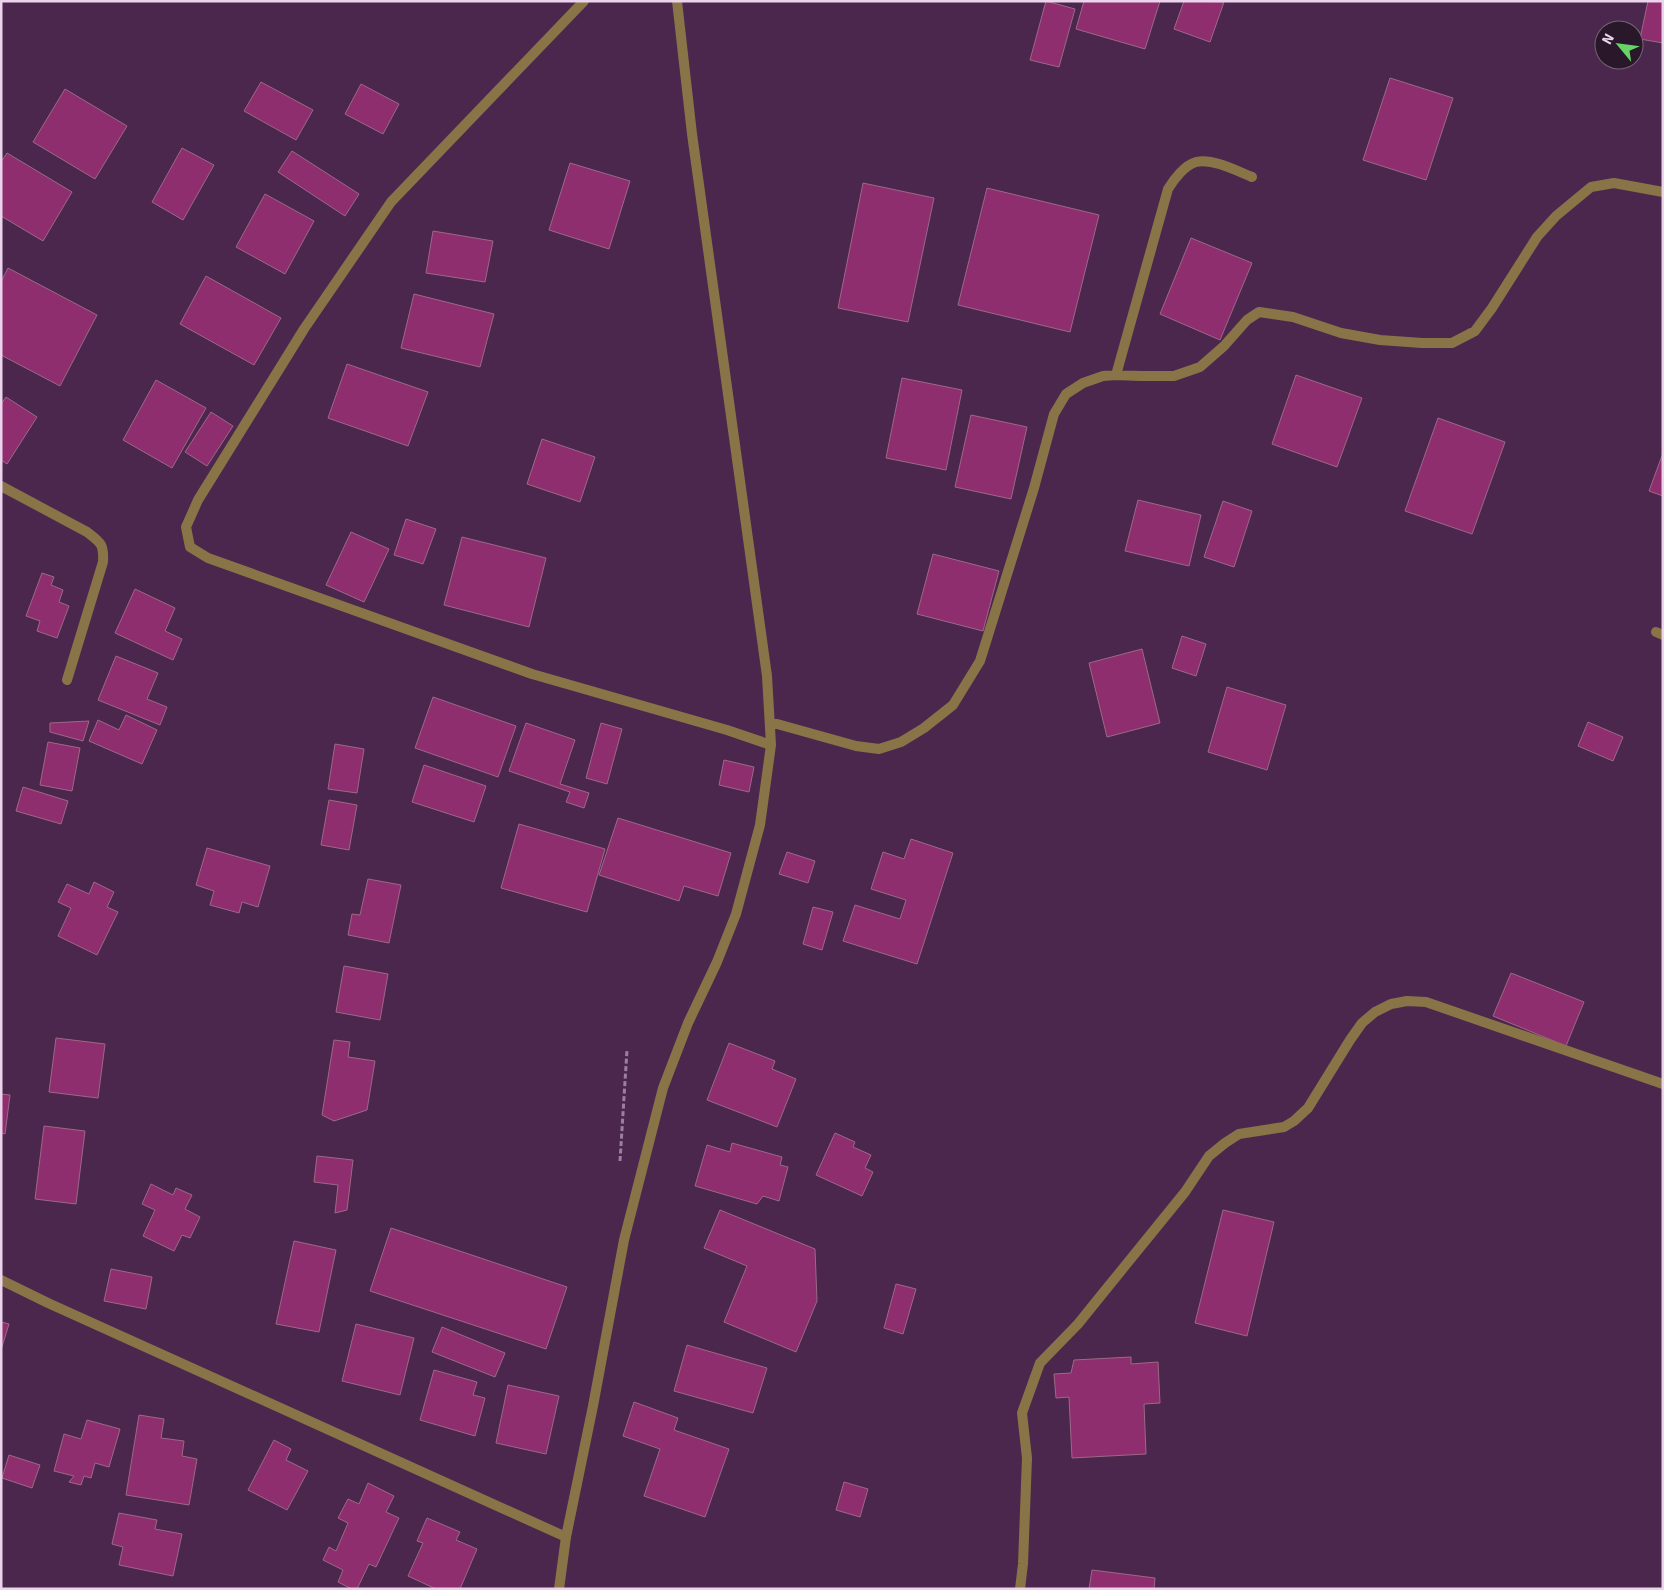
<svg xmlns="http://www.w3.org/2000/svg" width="1664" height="1590" viewBox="0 0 1664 1590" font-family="Signika,sans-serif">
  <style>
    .building { fill: #8e2e6e; stroke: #9d6887 }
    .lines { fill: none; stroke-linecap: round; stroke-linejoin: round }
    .path { stroke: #9c7e9e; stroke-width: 3; stroke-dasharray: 5 2.5; stroke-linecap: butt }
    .minor { stroke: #897448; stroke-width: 10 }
  </style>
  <rect width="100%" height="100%" fill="#4b274e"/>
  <path class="building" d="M1046,1l29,8 -16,58 -29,-7z
    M1084,1h76l-15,48 -69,-20z
    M1184,1l40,1 -14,40 -36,-13z
    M1648,1h15v42l-23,-4z
    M1390,78l63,20 -27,82 -63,-20z
    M261,82l52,28 -17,30 -52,-29z
    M361,84l38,20 -16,30 -38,-20z
    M65,89l62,37 -32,53 -62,-37z
    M182,148l32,17 -31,55 -31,-18z
    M292,151l67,43 -14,22 -67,-44z
    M7,153l65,39 -29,49 -42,-25v-54z
    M570,163l60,18 -21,68 -60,-19z
    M863,183l71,15 -26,124 -70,-14z
    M987,188l112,27 -29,117 -112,-27z
    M265,194l49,27 -29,53 -49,-27z
    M433,231l60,10 -8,41 -59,-9z
    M1191,238l61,25 -32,77 -60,-26z
    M8,268l89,47 -37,71 -59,-31v-73z
    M206,276l75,42 -27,47 -74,-41z
    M414,294l80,20 -14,53 -79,-19z
    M347,364l81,28 -20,54 -80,-28z
    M1296,375l66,23 -25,69 -65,-23z
    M902,378l60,12 -16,80 -60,-12z
    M156,380l50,28 -34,60 -49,-28z
    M6,397l31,20 -30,47 -6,-4v-56z
    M211,412l22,14 -26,40 -22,-14z
    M971,415l56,12 -16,72 -56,-12z
    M1438,418l67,24 -33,92 -67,-23z
    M542,439l53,18 -15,45 -53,-18z
    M1663,453v43l-14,-5z
    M1138,500l63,15 -12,51 -64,-15z
    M1223,501l29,10 -18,56 -30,-10z
    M406,519l30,10 -13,35 -29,-9z
    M351,532l38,17 -25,53 -38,-17z
    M462,537l84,21 -17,69 -85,-22z
    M933,554l66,17 -16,60 -66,-17z
    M42,573l12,4 -3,8 12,5 -4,12 10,4 -12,32 -20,-7 3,-10 -14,-5z
    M135,589l40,19 -10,23 17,8 -9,21 -58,-27z
    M1182,636l24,8 -10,32 -24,-8z
    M1142,649l18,74 -53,14 -18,-74z
    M116,656l42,17 -11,26 20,8 -7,18 -62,-25z
    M1227,687l59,18 -19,65 -59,-18z
    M433,697l83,29 -18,51 -83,-29z
    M126,715l31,15 -15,34 -53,-23 9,-21 21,10z
    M89,721l-6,20 -33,-9v-9z
    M1588,722l35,15 -10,24 -35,-15z
    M526,723l49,17 -15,44 29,9 -5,15 -18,-6 4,-10 -61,-21z
    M601,723l21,6 -15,55 -21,-6z
    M48,742l32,6 -8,43 -32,-6z
    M335,744l29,5 -7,44 -29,-4z
    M724,760l30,7 -5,25 -30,-7z
    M424,765l62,21 -12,36 -62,-20z
    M23,787l45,14 -7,23 -45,-13z
    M329,800l28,5 -8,45 -28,-5z
    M618,818l113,35 -13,43 -34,-10 -5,15 -80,-26z
    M519,824l86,25 -18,63 -86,-24z
    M911,839l42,14 -36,111 -74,-23 12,-36 45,14 6,-19 -35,-11 12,-37 21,7z
    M207,848l63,18 -12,41 -16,-5 -3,11 -29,-8 4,-14 -18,-6z
    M787,852l28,9 -7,22 -29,-9z
    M368,879l33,6 -12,58 -41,-8 4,-21 8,1z
    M94,882l20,10 -7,15 11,5 -21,43 -39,-19 13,-28 -13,-6 9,-18 22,10z
    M813,907l20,5 -11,38 -19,-6z
    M344,966l44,8 -8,46 -44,-8z
    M1511,973l73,29 -18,44 -73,-30z
    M56,1038l49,6 -7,54 -49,-6z
    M334,1040l16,2 -2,15 27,4 -8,49 -33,11 -12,-6z
    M729,1043l46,18 -3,8 24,10 -19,48 -70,-27z
    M1,1094l9,1 -5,39 -4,-1z
    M44,1126l41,5 -9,73 -41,-5z
    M835,1133l20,9 -2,5 18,8 -6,13 8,4 -11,24 -46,-21z
    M732,1143l50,14 -2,8 8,2 -9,34 -16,-5 -6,8 -62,-18 12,-41 23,7z
    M317,1156l36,4 -6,50 -12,3 3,-28 -24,-3z
    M151,1184l22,11 3,-7 16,7 -7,14 15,8 -10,21 -8,-3 -8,16 -31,-15 12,-26 -13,-6z
    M720,1210l95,39 2,52 -21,51 -72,-30 23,-56 -43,-18z
    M1223,1210l51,12 -27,114 -52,-13z
    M391,1228l176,59 -21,62 -176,-58z
    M294,1241l42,9 -17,82 -43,-8z
    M111,1269l41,8 -6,32 -42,-8z
    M896,1284l20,5 -13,45 -19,-6z
    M1,1322l8,2 -8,26z
    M356,1324l58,14 -14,57 -58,-14z
    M442,1327l63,26 -10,24 -63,-25z
    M687,1345l80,23 -14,45 -79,-22z
    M1131,1357v7l27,-2 2,41 -16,1 2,50 -74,4 -3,-61 -13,1 -2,-24 17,-1 3,-13z
    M434,1370l43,12 -4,13 12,3 -10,38 -55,-16z
    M508,1385l51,11 -13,58 -50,-11z
    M634,1402l44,16 -4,12 55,19 -24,68 -61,-21 16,-47 -37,-13z
    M139,1415l25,4 -3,19 23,3 -2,15 15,3 -8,46 -63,-10z
    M87,1420l33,9 -11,38 -14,-4 -4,15 -7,-2 -3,9 -12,-3 5,-6 -20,-5 10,-37 17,5z
    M274,1440l17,9 -5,11 22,11 -21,39 -39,-20z
    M9,1455l31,10 -8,23 -30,-10z
    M844,1482l24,7 -8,28 -24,-7z
    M368,1483l26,13 -8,16 13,6 -23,49 -7,-3 -12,25h-5l-14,-7 5,-12 -20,-10 6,-13 7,4 12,-28 -10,-5 10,-19 11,5z
    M119,1513l38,7 -2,9 27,5 -9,42 -54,-11 4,-18 -11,-3z
    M427,1518l33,14 -4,8 21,9 -17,40h-24l-28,-13 15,-33 -6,-2z
    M1092,1570l63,8 -1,11h-65z"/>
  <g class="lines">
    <path class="path" d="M620,1161l7,-111"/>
    <path class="minor" d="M584,1l-193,201 -87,127 -106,171 -12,27 4,20 18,11 324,116 195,56 44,15
      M1116,375l52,-186c6,-10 17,-24 28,-27 17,-4 41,9 56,15
      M1,486l86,46c14,11 17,12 16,30l-36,118
      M1656,632l7,3
      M770,722l86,24 23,3 22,-7 23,-14 29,-23 27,-44 54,-173 20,-74 12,-20 17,-11 20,-7 13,-1 24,1h34l26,-9 24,-21 23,-26 12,-8 34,5 48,16 39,7 42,3h30l23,-12 17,-23 45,-71 19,-21 35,-29 23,-4 49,9
      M1,1280l47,23 518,234
      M559,1589l7,-52 27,-131 31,-166 39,-152 25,-65 29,-61 19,-48 24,-89 11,-80 -4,-69 -75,-542 -15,-133
      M1020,1589l3,-25 4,-106 -5,-45 18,-50 38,-39 25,-31 82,-101 24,-36 16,-13 14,-9 45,-7 10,-6 14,-13 42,-68 12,-17 13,-11 16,-8 16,-3 19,1 237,82"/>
  </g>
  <rect width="1664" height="1590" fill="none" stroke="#ebd4ec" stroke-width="5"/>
  <g transform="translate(1619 45) rotate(299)"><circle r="24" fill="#281829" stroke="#766377"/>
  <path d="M0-4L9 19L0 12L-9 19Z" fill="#66d467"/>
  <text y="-8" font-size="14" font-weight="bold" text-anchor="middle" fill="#ebd4ec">N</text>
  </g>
</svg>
